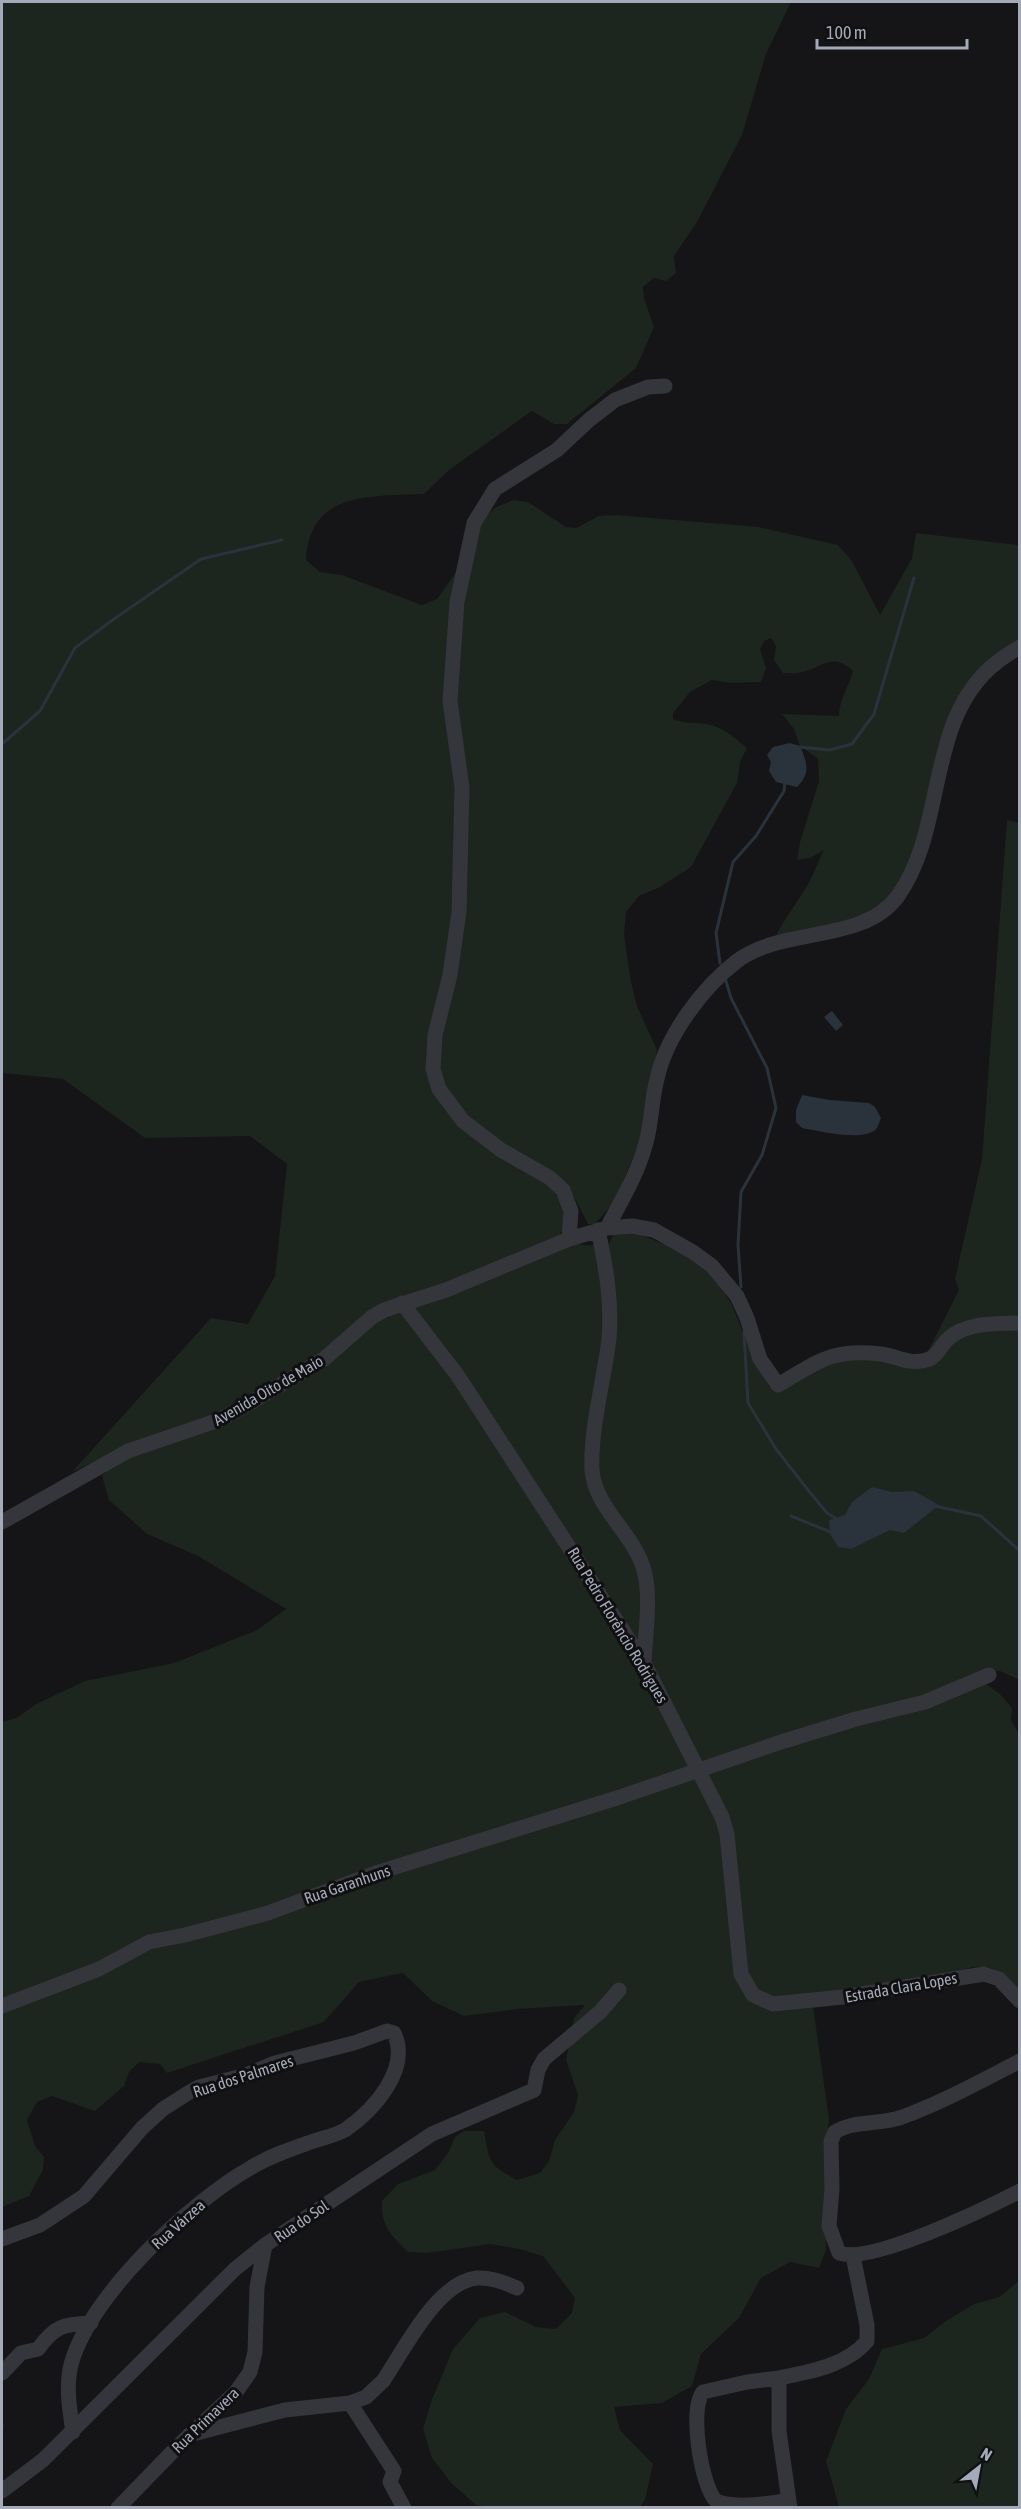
<svg xmlns="http://www.w3.org/2000/svg" width="1021" height="2509" viewBox="0 0 1021 2509" font-family="'Asap Condensed',sans-serif">
  <style>
    .green { fill: #1c251e }
    .water { fill: #2a333b }
    .lines { fill: none; stroke-linecap: round; stroke-linejoin: round }
    .stream { stroke: #2a333b; stroke-width: 3 }
    .minor { stroke: #35363c; stroke-width: 15 }
    .labels { text-anchor: middle; stroke-width: 6; stroke-linejoin: round; paint-order: stroke }
    .street-label { font-size: 16px; fill: #a5aab8; stroke: #100f11 }
  </style>
  <rect width="100%" height="100%" fill="#151417"/>
  <path class="green" d="M2,2h789l-25,52 -24,81 -45,87 -23,34 2,17 -10,8 -12,-3 -11,9 1,11 10,29 -18,41 -69,56h-13l-22,-13 -83,59 -25,24c-53,3 -114,-4 -118,66l14,12 22,3 80,30 15,-6 20,-28v208l-5,140 -11,71 -15,63 1,21 12,27 117,90 10,24 -2,12 -5,10 23,8 26,1 5,-11 22,-3 44,19 33,23 19,29 25,61 14,23 11,-9 32,-18 88,-3 26,-4 32,-63 -4,-11 27,-120 25,-339 12,3v857l-19,-9 -17,1 -47,19 6,12 44,-19 13,9 13,15 -1,12 9,16 -1,258c-15,-18 -20,-29 -45,-27l-161,39 16,113 -4,40 1,91 -7,18 -29,-6 -29,16 -22,40 -38,36 -9,32 -30,17 -48,4 6,23 33,34 -8,36 -5,7h-149l-15,-2 -24,-21 -20,-26 -9,-29 8,-27 22,-53 27,-31 25,-6 31,15 20,2 16,-16 3,-15 -32,-42 -24,-7 -28,-5 -64,9 -19,-1c-17,-17 -27,-25 -26,-51l16,-17 37,-14 13,-17 7,-16 9,-6h20c6,32 4,33 33,49l23,-7 9,-12 6,-21 19,-28 4,-17 -12,-35 8,-42 11,-13 -68,4 -53,7 -32,-15 -29,-28 -44,9 -35,40 -157,51 -7,-9 -21,-2 -10,10 -5,14 -29,25 -43,-15 -15,6 -10,18 8,26 9,11 -1,13 -14,26 -27,11v-485l16,-5 18,-13 49,-23 89,-18 83,-33 29,-21 -88,-53 -51,-22 -38,-34 -7,-24 32,-33 -62,29 139,-154 37,6 27,-48 12,-112 -37,-28 -105,2 -82,-59 -61,-6z
    M514,500l14,2 38,25 10,1 23,-12 17,-1 143,12 79,18 14,16 28,54 32,-57 4,-25 103,12v97l-38,26 -24,31 -18,45 -24,107 -19,37 -11,14 -22,13 -25,8 -62,13c9,-19 22,-34 32,-52 6,-10 10,-23 16,-34l-14,8 -13,2 3,-18 19,-61 -1,-22 -18,-13 -6,-17 -12,-15 57,2c0,-17 10,-29 14,-45 -22,-21 -32,-1 -55,2 -4,1 -10,0 -15,0l-9,-13 2,-14 -5,-8 -7,3 -4,8 6,19 -5,14 -31,1 -18,-3 -22,12 -17,21v6c11,5 21,3 33,5 16,2 29,14 41,24l-7,14 -3,21 -46,84 -31,20 -21,9 -13,16 -2,23 7,47 6,24 20,44 -13,78 -11,30 -19,44 -19,22h-7l-16,-31 -96,-67 -33,-42 -6,-23 4,-32 14,-49 8,-44 6,-133 -13,-96 3,-63 12,-89 13,-38 12,-10z
    M1019,2281v226h-180l-13,-46 20,-52 23,-30 13,-30 42,-11 22,-17 28,-17 25,-7z"/>
  <path class="water" d="M790,743l10,3c7,16 11,28 -3,41l-21,-5 -7,-11 2,-9 -4,-7 6,-8z
    M832,1011l11,14 -7,6 -12,-14z
    M802,1095l28,5 39,3 6,4 6,11c-2,5 -3,10 -7,13 -16,10 -54,0 -72,-3l-6,-6v-12z
    M872,1487l20,5 22,-1 25,14 -35,28 -14,-3 -39,19 -13,-2 -8,-13 -1,-14 16,-5 7,-13z"/>
  <g class="lines">
    <path class="stream" d="M2,744l38,-33 35,-63 39,-29 87,-60 81,-19
      M800,747l29,3 23,-6 22,-30 40,-136
      M720,963l-4,-30 17,-71 23,-26 28,-45 1,-9
      M726,981l5,17 36,70 9,40 -14,47 -21,37 -3,53 3,42
      M744,1332l4,71 28,46 32,41 19,23 10,6
      M935,1506l46,10 39,35
      M791,1516l42,17
      M2,2426v-1"/>
    <path class="minor" d="M607,1228c14,-27 30,-53 38,-82 7,-22 6,-45 12,-67 9,-43 46,-92 80,-118 47,-35 126,-17 161,-65 48,-68 28,-170 92,-228 9,-8 19,-15 30,-21
      M598,1230c8,37 14,71 11,109 -5,41 -19,91 -17,131 3,38 40,62 51,97 9,26 2,68 1,96
      M569,1239l2,-28 -8,-21 -13,-12 -49,-28 -38,-29 -24,-32 -6,-20 2,-34 15,-60 9,-63 3,-124 -12,-87 7,-99 17,-79 21,-34 62,-39 32,-30 26,-20 33,-13 17,-1
      M402,1303l56,73 186,287 78,154 5,17 14,140 12,21 20,9 70,-7 141,-23 15,5 21,22
      M2,1522l126,-71 91,-31 29,-16 76,-45 48,-42 12,-7 62,-20 123,-51 38,-11 25,-2 22,4 39,22 19,14 25,30 10,22 13,41 18,26c40,-23 53,-37 103,-31 16,2 27,11 45,6 12,-3 14,-14 23,-22 19,-16 46,-14 71,-15
      M2,2006l97,-37 50,-27 36,-7 83,-22 108,-40 241,-75 164,-56 75,-23 69,-17 64,-27
      M1020,2061c-39,20 -77,41 -118,56 -20,8 -49,3 -67,15l-4,9 1,48 -3,37 10,27c31,12 148,-45 181,-62
      M2,2239l38,-14 44,-29 58,-68 21,-19 25,-16 11,-6 47,-12 29,-12 79,-20 33,-12 7,2c17,36 -20,77 -49,97 -11,6 -23,8 -34,12 -20,7 -41,14 -59,25 -61,34 -167,132 -182,202 -4,21 0,43 3,63
      M2,2373l19,-20 17,-4c17,-23 25,-25 53,-26
      M779,2378l-32,4 -44,10c-14,16 -2,94 13,109 20,8 52,3 72,-1
      M350,2403l44,68 -4,11 14,26
      M189,2435l96,-25 65,-7 16,-6 17,-16c21,-31 54,-99 94,-103 14,-1 28,5 40,10
      M2,2491l41,-31 192,-191 30,-24 167,-111 102,-44 4,-20 6,-11 56,-47 19,-22
      M118,2508l62,-64 56,-52 14,-20 5,-20 2,-65 8,-42
      M790,2508l-11,-77v-53c30,-6 67,-12 88,-37v-16l-14,-69"/>
  </g>
  <g class="labels">
    <g class="street-label">
      <text transform="translate(268 1390) rotate(-30)" y="6">Avenida Oito de Maio</text>
      <text transform="translate(618 1625) rotate(59)" y="6">Rua Pedro Florêncio Rodrigues</text>
      <text transform="translate(347 1884) rotate(-19)" y="6">Rua Garanhuns</text>
      <text transform="translate(901 1987) rotate(-10)" y="6">Estrada Clara Lopes</text>
      <text transform="translate(243 2076) rotate(-18)" y="6">Rua dos Palmares</text>
      <text transform="translate(301 2221) rotate(-34)" y="6">Rua do Sol</text>
      <text transform="translate(178 2224) rotate(-42)" y="6">Rua Várzea</text>
      <text transform="translate(205 2420) rotate(-44)" y="6">Rua Primavera</text>
    </g>
  </g>
  <rect width="1021" height="2509" fill="none" stroke="#a5aab8" stroke-width="6"/>
  <g transform="translate(979 2467) rotate(31)" stroke="#100f11" stroke-width="4.5" paint-order="stroke">
  <path d="M0-4.5L10 22L0 15L-10 22Z" fill="#a5aab8"/>
  <text y="-9" font-size="16" font-weight="bold" text-anchor="middle" fill="#a5aab8">N</text>
  </g>
  <path d="M817 39v9h150v-9" fill="none" stroke="#a5aab8" stroke-width="3"/>
  <text x="826" y="39" font-size="18" fill="#a5aab8" stroke="#100f11" stroke-width="4.5" paint-order="stroke">100 m</text>
</svg>
